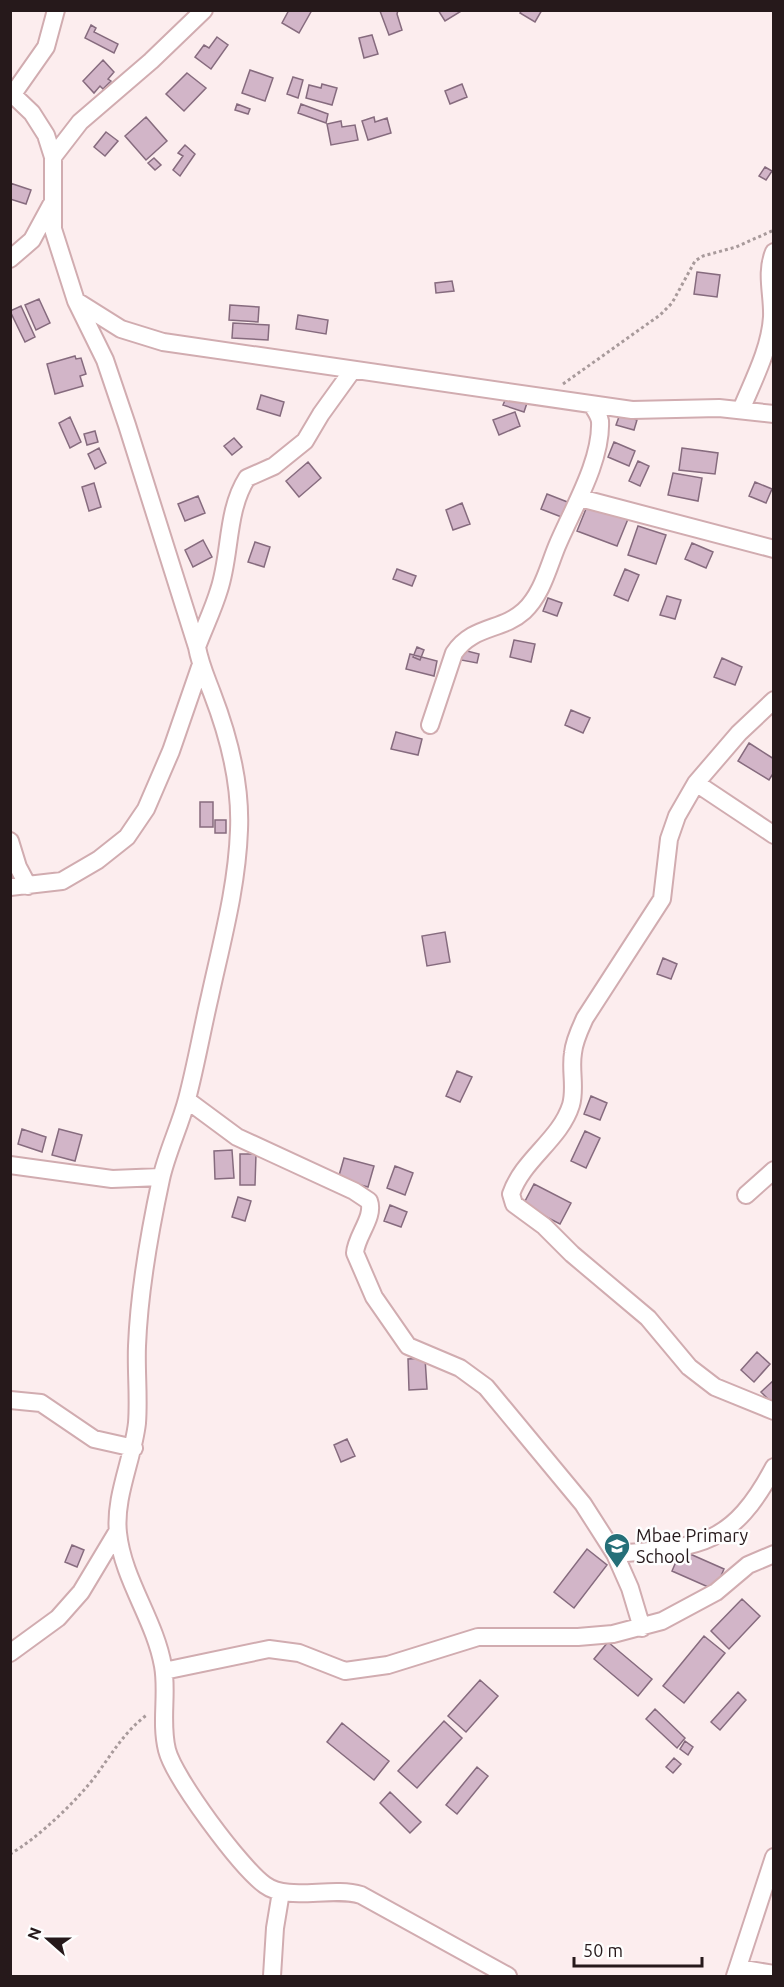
<svg xmlns="http://www.w3.org/2000/svg" width="784" height="1987" viewBox="0 0 784 1987" font-family="Ubuntu,sans-serif">
  <style>
    .building { fill: #d2b5c8; stroke: #866b7e; stroke-width: 1.5 }
    .lines { fill: none; stroke-linecap: round; stroke-linejoin: round }
    .minor-casing { stroke: #d1acb0; stroke-width: 20 }
    .path { stroke: #a89a9b; stroke-width: 3; stroke-dasharray: 3 3; stroke-linecap: butt }
    .minor { stroke: #fff; stroke-width: 16 }
    .labels { text-anchor: middle; stroke-width: 5; stroke-linejoin: round; paint-order: stroke }
    .poi-label { font-size: 18px; fill: #26191b; stroke: #fefefe; text-anchor: start }
  </style>
  <rect width="100%" height="100%" fill="#fcedee"/>
  <path class="building" d="M289,10h23l-13,23 -17,-10z
    M398,10l-1,4 5,16 -13,5 -9,-24z
    M438,10h25l-18,11z
    M522,10h20l-7,12 -15,-9z
    M91,25l5,3 -2,4 24,12 -4,9 -29,-15z
    M372,35l6,19 -14,4 -5,-20z
    M217,37l11,8 -17,24 -16,-12 9,-12 5,3z
    M103,60l11,12 -6,7 3,2 -8,8 -3,-3 -6,7 -11,-12z
    M250,70l23,8 -8,23 -23,-8z
    M187,73l19,15 -22,23 -18,-17z
    M293,77l10,3 -5,18 -11,-4z
    M322,84l15,4 -5,17 -26,-7 3,-13 12,3z
    M462,84l5,13 -17,7 -5,-13z
    M237,104l13,5 -2,5 -13,-4z
    M301,104l27,10 -2,9 -28,-10z
    M146,117l21,24 -21,19 -21,-24z
    M374,117l1,5 12,-4 4,15 -23,7 -6,-19z
    M341,121l1,6 13,-2 3,15 -27,5 -4,-21z
    M106,132l12,9 -13,15 -11,-9z
    M185,145l10,9 -15,22 -7,-6 10,-14 -5,-3z
    M154,158l7,7 -6,5 -7,-7z
    M765,167l7,4 -6,9 -7,-4z
    M10,183l21,7 -5,14 -16,-5z
    M697,272l23,3 -3,22 -23,-3z
    M452,281l2,10 -18,2 -1,-10z
    M39,299l11,24 -14,7 -11,-25z
    M230,305l29,2 -1,15 -29,-2z
    M21,306l14,31 -10,5 -15,-31z
    M298,315l30,5 -2,14 -30,-5z
    M233,323l36,2 -1,15 -36,-2z
    M75,356l1,3 5,-1 5,16 -6,2 3,10 -28,8 -8,-30z
    M508,393l20,7 -4,12 -21,-7z
    M261,395l23,7 -4,14 -23,-7z
    M515,412l5,14 -21,9 -6,-15z
    M620,414l17,6 -3,10 -18,-5z
    M70,417l11,25 -11,6 -11,-25z
    M95,431l3,11 -11,3 -3,-11z
    M234,438l8,9 -10,8 -8,-9z
    M614,442l21,9 -6,15 -21,-9z
    M99,448l7,15 -11,6 -7,-15z
    M682,448l36,5 -3,21 -36,-4z
    M638,461l11,5 -9,20 -11,-5z
    M308,462l13,16 -22,19 -13,-16z
    M673,473l29,5 -4,23 -30,-6z
    M755,482l17,7 -6,14 -17,-7z
    M94,483l7,24 -12,4 -7,-24z
    M547,494l23,9 -6,15 -23,-9z
    M198,496l7,17 -20,8 -7,-17z
    M462,503l8,21 -17,6 -7,-20z
    M588,504l40,15 -11,27 -40,-15z
    M638,526l28,9 -10,29 -28,-9z
    M203,540l9,17 -19,10 -8,-17z
    M255,542l15,5 -6,20 -16,-5z
    M692,543l21,9 -7,16 -21,-9z
    M397,569l19,7 -4,10 -19,-7z
    M625,569l14,6 -11,26 -14,-6z
    M667,596l14,4 -6,19 -15,-4z
    M548,598l14,5 -5,13 -14,-5z
    M514,640l21,4 -4,18 -21,-5z
    M417,647l7,3 -4,10 -7,-3z
    M463,650l16,4 -2,9 -16,-3z
    M410,654l27,7 -3,15 -28,-7z
    M722,658l20,9 -7,18 -21,-8z
    M571,710l19,8 -7,15 -18,-8z
    M396,732l26,7 -4,16 -27,-6z
    M749,743l25,16v13l-5,8 -31,-19z
    M200,802h13v25h-13z
    M215,820h11v13h-11z
    M445,932l5,30 -23,4 -5,-30z
    M663,958l14,6 -6,15 -14,-5z
    M457,1071l15,6 -12,25 -14,-6z
    M591,1096l16,7 -7,17 -16,-6z
    M22,1129l24,8 -4,15 -24,-8z
    M59,1129l23,6 -7,26 -23,-6z
    M585,1131l15,7 -14,30 -15,-7z
    M232,1150l2,28 -19,1 -1,-28z
    M240,1154h16l-1,31h-15z
    M344,1158l30,8 -6,21 -30,-8z
    M395,1166l18,7 -8,22 -18,-7z
    M534,1184l37,19 -11,21 -37,-19z
    M238,1197l13,4 -6,20 -13,-4z
    M390,1205l17,7 -6,15 -17,-6z
    M757,1352l13,12 -16,18 -13,-12z
    M425,1358l2,31 -18,1 -1,-31z
    M774,1380v21l-2,2 -11,-11z
    M347,1439l8,17 -14,6 -7,-17z
    M72,1545l12,5 -7,17 -12,-5z
    M587,1549l20,16 -33,43 -20,-16z
    M681,1550l43,19 -9,21 -43,-19z
    M742,1599l18,17 -31,33 -18,-18z
    M704,1636l21,17 -41,50 -21,-17z
    M608,1642l44,37 -14,17 -44,-37z
    M480,1680l18,16 -32,36 -18,-16z
    M738,1692l8,8 -26,30 -9,-8z
    M655,1709l30,29 -8,10 -31,-29z
    M444,1721l18,17 -45,50 -19,-17z
    M342,1723l47,38 -15,19 -47,-38z
    M685,1741l8,6 -5,8 -8,-6z
    M674,1758l7,6 -8,9 -7,-6z
    M477,1767l11,9 -31,38 -11,-9z
    M390,1792l31,30 -11,11 -30,-30z"/>
  <g class="lines">
    <g class="minor-casing">
      <path id="minor" d="M10,92l22,21 14,22 7,22v72l23,72 29,59 22,65 70,222c3,17 9,30 15,46 17,44 29,91 27,137 -2,57 -17,111 -29,166 -8,34 -14,69 -23,103 -7,27 -20,53 -26,80 -11,51 -22,115 -24,167 -1,26 2,51 0,77 -4,36 -23,74 -19,110 5,47 37,87 45,133 5,27 -3,56 4,84 7,28 74,118 98,135 23,17 66,1 96,10l147,81
        M13,94l33,-47 10,-37
        M53,157l27,-35 71,-61 53,-51
        M10,259l22,-19 19,-35
        M78,302l43,27 42,13 469,68 87,-2 55,6
        M741,410c12,-29 29,-61 31,-93 1,-22 -7,-44 2,-65
        M580,498l194,51
        M197,647c7,-19 16,-37 22,-57 12,-36 7,-79 28,-112l27,-12 31,-25 16,-27 31,-43
        M774,700l-35,33 -43,50 -19,33 -8,23 -7,60 -77,119c-5,11 -11,23 -12,35 -3,17 3,35 -2,52 -11,35 -48,54 -60,89l3,10 30,22 28,28 76,64 41,49 26,20 59,24
        M430,725l24,-72c19,-28 48,-22 70,-42 18,-17 24,-43 33,-65 15,-36 45,-85 43,-125 -1,-6 -5,-11 -8,-16
        M696,783l78,52
        M10,841l8,26 10,19
        M10,887l52,-6 36,-21 29,-23 19,-28 25,-58 29,-84
        M187,1100l50,37 117,54 15,10c6,16 -13,35 -14,52l19,44 34,49 52,22 26,19 97,117 32,50 15,34 12,40
        M10,1165l102,14 49,-2
        M746,1195l28,-25
        M10,1400l31,3 53,36 40,9
        M615,1554c83,-7 116,-6 159,-87
        M10,1653l48,-35 23,-26 36,-60
        M164,1671l105,-22 30,4 46,18 43,-6 90,-28h100l35,-3 49,-13 54,-29 32,-27 26,-11
        M738,1968l36,6
        M272,1976l3,-48 6,-36
        M735,1976l39,-119"/>
    </g>
    <path class="path" d="M563,384l97,-69 12,-12 23,-42 8,-5 33,-9 38,-17
      M10,1854c27,-15 69,-55 87,-80 16,-22 28,-43 51,-60"/>
    <use href="#minor" class="minor"/>
  </g>
  <defs>
    <g id="school-pin" transform="scale(1.35)"><path d="M0 17L-7.5 6A9.5 9.5 0 1 1 7.5 6Z" fill="#256f78" stroke="#fefefe"/><path d="M0-5L7-2L0 1L-7-2ZM-4 1L0 2.5L4 1V4Q0 6-4 4Z" fill="#fff"/></g>
  </defs>
  <g fill-rule="evenodd">
    <use href="#school-pin" x="617" y="1546"/>
  </g>
  <g class="labels">
    <g class="poi-label">
      <text x="636" y="1542">Mbae Primary<tspan x="636" dy="21">School</tspan></text>
    </g>
  </g>
  <rect width="784" height="1987" fill="none" stroke="#26191b" stroke-width="24"/>
  <g transform="translate(48 1939) rotate(291)" stroke="#fefefe" stroke-width="4.5" paint-order="stroke">
  <path d="M0-4.5L10 22L0 15L-10 22Z" fill="#26191b"/>
  <text y="-9" font-size="16" font-weight="bold" text-anchor="middle" fill="#26191b">N</text>
  </g>
  <path d="M574 1957v9h128v-9" fill="none" stroke="#26191b" stroke-width="3"/>
  <text x="583" y="1957" font-size="18" fill="#26191b" stroke="#fefefe" stroke-width="4.5" paint-order="stroke">50 m</text>
</svg>
